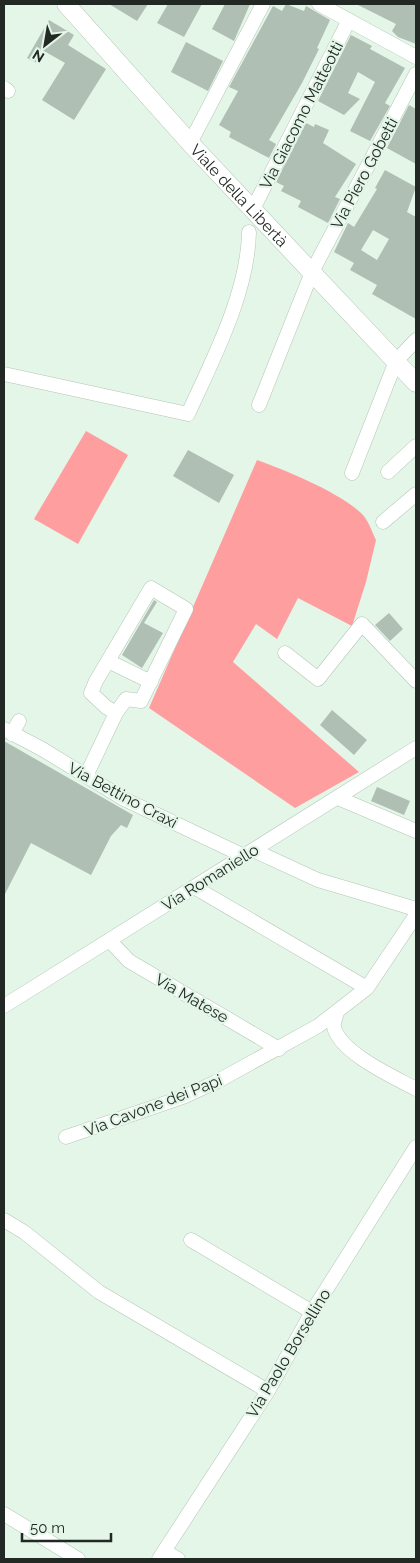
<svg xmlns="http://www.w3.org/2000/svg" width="420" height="1563" viewBox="0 0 420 1563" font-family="Raleway,sans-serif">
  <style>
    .green { fill: #fe9e9f }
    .building { fill: #afbfb3; fill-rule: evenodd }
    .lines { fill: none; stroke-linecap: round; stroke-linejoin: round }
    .minor-casing { stroke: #b4c5b8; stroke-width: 15 }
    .major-casing { stroke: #b4c5b8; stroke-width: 19 }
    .minor { stroke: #fff; stroke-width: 14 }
    .major { stroke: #fff; stroke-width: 18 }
    .labels { text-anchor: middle; stroke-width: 4.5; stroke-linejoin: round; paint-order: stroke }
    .street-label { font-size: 16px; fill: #222924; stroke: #e4f6e8 }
  </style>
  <rect width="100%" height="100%" fill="#e4f6e8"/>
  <path class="green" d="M86,431l42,24 -50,89 -44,-25z
    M257,460c30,11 80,31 104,53 7,6 11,19 15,27l-10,42 -14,44 -54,-28 -21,41 -21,-15 -23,38 126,110 -64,36 -146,-100z"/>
  <path class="building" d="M109,4h39l-11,17z
    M168,4h34l-18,33 -27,-14z
    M225,4h25l-16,37 -22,-12z
    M286,4l18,7 2,-5 24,14 -13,28 2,1 -17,34 -33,57 7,4 -7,14 -40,-21 2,-5 -12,-7 19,-34 -9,-4 44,-81 9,5z
    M356,4h60v40l-18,-7 -6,-6 4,-7z
    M49,20l25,15 -6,10 38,24 -32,51 -32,-20 23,-37 -21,-12 -7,12 -10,-5z
    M351,35l21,11 -2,3 35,19 -20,35 5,3 -20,35 -20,-10 25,-49 -17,-10 -10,21 12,6 -16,16 -26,-14z
    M186,42l37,19 -15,30 -37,-19z
    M409,105l7,4v55l-29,-16z
    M306,123l8,4 1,-3 14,6 -6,13 33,21 -21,33 5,2 -12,24 -30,-16 3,-6 -20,-10 3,-5 -8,-4z
    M385,170l31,17 -9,25 9,5v102l-44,-25 5,-9 -27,-15 4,-7 -20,-11 14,-29 6,4 23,-38 -2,-1zM373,230l16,9 -12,21 -16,-10z
    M188,450l46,25 -15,28 -46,-27z
    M154,600l3,2 -13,21 19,10 -21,35 -20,-13z
    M389,613l14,16 -13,12 -15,-16z
    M332,710l35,30 -13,15 -34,-30z
    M4,741l129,74 -6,13 -6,-3 -10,11 -20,39 -60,-32 -27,53z
    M377,787l33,14 -6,14 -33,-14z"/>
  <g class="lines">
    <g class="minor-casing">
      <path id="minor" d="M319,4l97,53
        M4,88l4,3
        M190,143l73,-139
        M253,209l96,-189
        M4,374l184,40c25,-55 60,-121 61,-182
        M259,405l53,-133 104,-198
        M388,472l28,-26
        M352,473l44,-112 20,-21
        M383,522l33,-28
        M285,653l33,26 44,-55 54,57
        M108,661l43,21
        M4,729l38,20 82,50 120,57
        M12,734l7,-13
        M86,776l30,-63 10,-14 15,2 45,-92 -35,-21 -55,93 -5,12 15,14 10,6
        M338,798l78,33
        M253,850l65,30 98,29
        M194,887l173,101
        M109,940l20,21 150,88
        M4,1006l412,-258
        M337,1012c-1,5 -4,11 -3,15 6,26 60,50 82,62
        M66,1137l117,-40 33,-15 102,-56 49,-38 49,-73
        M4,1220l20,12 75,60 169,99
        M191,1240l121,72
        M4,1514l74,45
        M164,1551l14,8
        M159,1559l109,-168 44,-79 104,-165"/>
    </g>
    <g class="major-casing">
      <g id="major">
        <path id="s1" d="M66,4l124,139 226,240"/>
      </g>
    </g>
    <use href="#minor" class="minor"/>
    <use href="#major" class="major"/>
  </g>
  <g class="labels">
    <g class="street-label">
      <text transform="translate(301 115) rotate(-63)" y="6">Via Giacomo Matteotti</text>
      <text transform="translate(364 173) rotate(-62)" y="6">Via Piero Gobetti</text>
      <text dy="6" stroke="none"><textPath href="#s1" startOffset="258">Viale della Libertà</textPath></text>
      <text transform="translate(123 795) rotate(28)" y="6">Via Bettino Craxi</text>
      <text transform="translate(210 877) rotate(-32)" y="6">Via Romaniello</text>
      <text transform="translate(192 998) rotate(30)" y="6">Via Matese</text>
      <text transform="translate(153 1105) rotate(-21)" y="6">Via Cavone dei Papi</text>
      <text transform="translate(288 1353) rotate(-59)" y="6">Via Paolo Borsellino</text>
    </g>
  </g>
  <rect width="420" height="1563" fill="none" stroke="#222924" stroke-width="10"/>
  <g transform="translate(45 45) rotate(211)" stroke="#e4f6e8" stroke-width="4" paint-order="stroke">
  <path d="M0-4L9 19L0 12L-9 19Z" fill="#222924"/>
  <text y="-8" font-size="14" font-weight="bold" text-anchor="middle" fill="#222924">N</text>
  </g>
  <path d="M22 1533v8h89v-8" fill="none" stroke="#222924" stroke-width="2.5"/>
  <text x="30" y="1533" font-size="15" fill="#222924" stroke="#e4f6e8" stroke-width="4" paint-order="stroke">50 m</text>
</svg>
